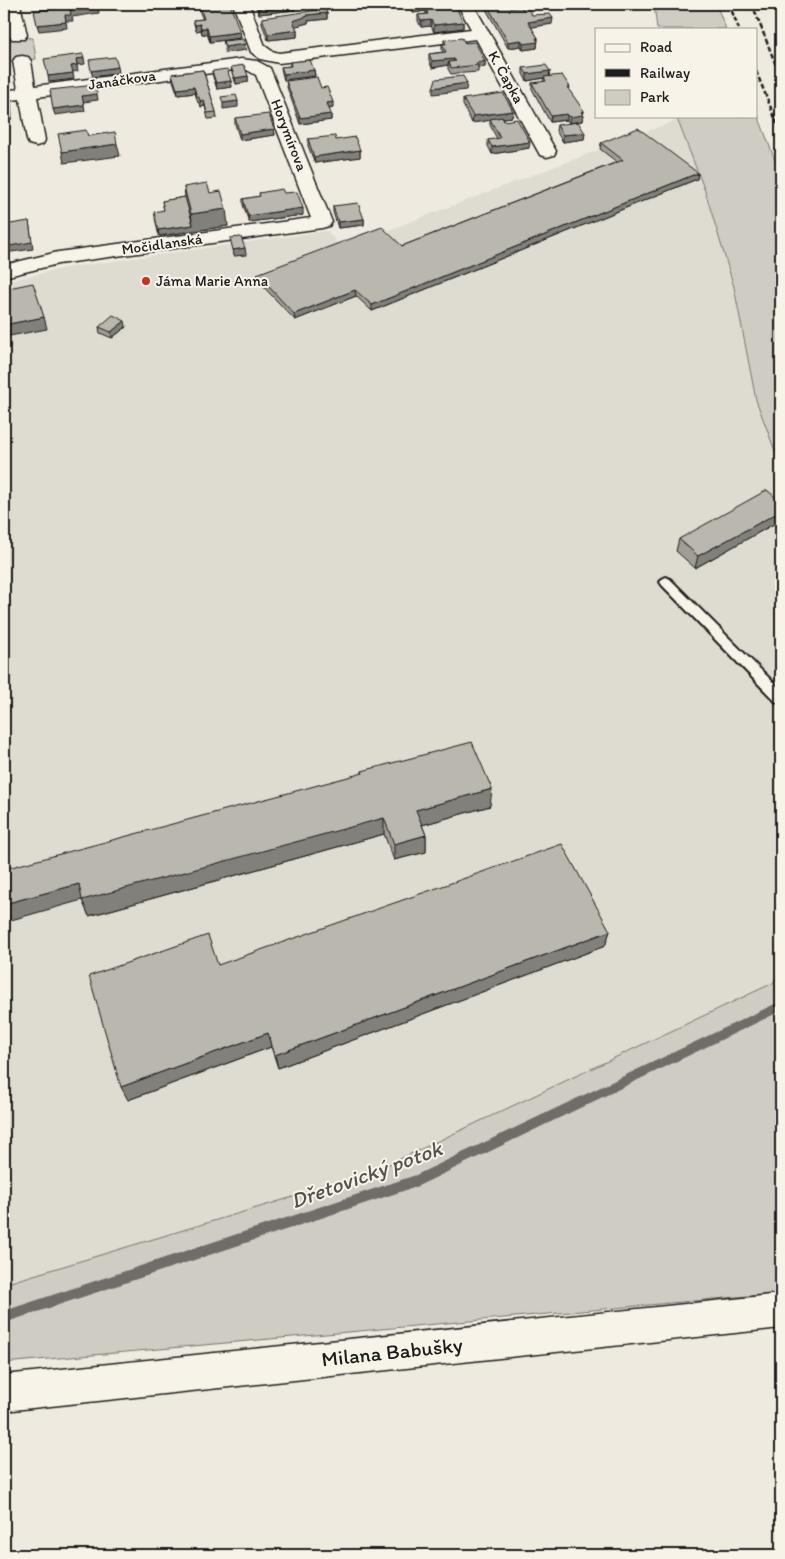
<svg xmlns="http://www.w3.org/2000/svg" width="785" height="1559" viewBox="0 0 785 1559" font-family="Itim,sans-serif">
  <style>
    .built { fill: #dedbd1 }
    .green { fill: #cfccc3; stroke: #767470 }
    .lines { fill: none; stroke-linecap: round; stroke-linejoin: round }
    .stream { fill: #6f6d69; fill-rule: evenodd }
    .lane-casing { stroke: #1c1c1c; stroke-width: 4 }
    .street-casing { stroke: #1c1c1c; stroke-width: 3 }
    .lane { fill: #f7f3e8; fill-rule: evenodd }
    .street { fill: #f7f3e8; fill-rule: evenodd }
    .rail { stroke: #1c1c1c; stroke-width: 2.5; stroke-dasharray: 5 2.5; stroke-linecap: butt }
    .wall { fill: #a09d96; stroke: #1c1c1c }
    .shaded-wall { fill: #82807a; stroke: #1c1c1c }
    .building { fill: #bab7af; stroke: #1c1c1c }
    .poi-dot { fill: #c8321e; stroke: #f7f3e8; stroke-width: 2 }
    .labels { text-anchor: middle; stroke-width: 4; stroke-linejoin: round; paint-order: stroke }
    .far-street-label { font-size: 15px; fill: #1c1c1c; stroke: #f7f3e8 }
    .far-poi-label { font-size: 15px; fill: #1c1c1c; stroke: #f7f3e8; text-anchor: start }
    .near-street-label { font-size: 21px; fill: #1c1c1c; stroke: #f7f3e8 }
    .near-water-label { font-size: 22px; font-style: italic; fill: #535250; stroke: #f7f3e8 }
  </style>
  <rect width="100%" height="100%" fill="#eeeae0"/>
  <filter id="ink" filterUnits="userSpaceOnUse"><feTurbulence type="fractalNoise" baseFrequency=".02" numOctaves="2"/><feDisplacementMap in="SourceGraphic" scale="10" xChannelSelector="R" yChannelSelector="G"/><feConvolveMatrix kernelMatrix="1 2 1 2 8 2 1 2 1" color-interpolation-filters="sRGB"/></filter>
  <g filter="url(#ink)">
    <path class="built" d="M677,120l28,71 29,97 22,112 25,67v503l-8,13 -407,192 -362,109v-1002l60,-14 263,-37 15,17z"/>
    <path class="green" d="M654,4h62l10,25h-69z
      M9,15l5,22 19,1 3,21 -31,4 -1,-20 4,-1 -4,-26z
      M756,110l25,66v291l-25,-67 -22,-113 -29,-96 -29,-75h80z
      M781,970v323l-777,70v-79l362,-109 407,-192z"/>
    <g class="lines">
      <path class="stream" d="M781,1001v10l-363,175 -414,137v-12l412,-136z"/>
      <g class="lane-casing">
        <path id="lane" d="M666,577l4,2 111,111v13l-5,-1 -114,-117 -2,-3 2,-3z"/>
      </g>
      <g class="street-casing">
        <path id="street" d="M4,4h16l7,31 -3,4h-12l-3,-4z
          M233,4h16l16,42 7,5 7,2 192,-24 -14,-25h16l83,147 -2,4 -7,2 -7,-2 -64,-116 -197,24 -19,-4 -9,-7z
          M22,56l6,1 3,4 4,25 206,-27 16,2 13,7 62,154 -3,4 -7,2 -264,36 -54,13v-12l54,-13 253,-34 -55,-143 -9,-5 -6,-1 -204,28 8,43 -2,4 -7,2 -7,-2 -2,-4 -7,-41 -16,2v-10l14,-2 -5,-28 3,-4z
          M781,1294v34l-777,83v-36z"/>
      </g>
      <use href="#lane" class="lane"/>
      <use href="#street" class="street"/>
      <path class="rail" d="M729,4l10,25
        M752,4l29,74
        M756,71l25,62"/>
    </g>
    <path class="wall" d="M204,4l36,28 1,6 -31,4 -3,-8h-5l-1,-4 -5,1 -3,-11 10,-1 -3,-6v-6l4,-1z
      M255,4h39l1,6 -36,4z
      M392,4h50v3l21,15v6l-29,4 -3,-6 -10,1 -3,-6v-6l8,-1v-3l-13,2 -2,-5 -13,1z
      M482,4h31h-5l2,4 12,1 10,6 20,9 -21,3 7,11 -1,10 -14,2 -2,-4 -13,2 -21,-37v-4l-2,1z
      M327,13v6l-19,2v2l-13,3 2,4v7l-29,3 -6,-16v-6z
      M444,40l21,3 20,18v6l-7,1v4l-27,2 -3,-5v-4l-16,3 -3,-8v-6l14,-2 -1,-2v-6h2z
      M290,62l24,8 1,6 -31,4 -2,-7 -1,-6 9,-1z
      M231,67l17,9v6l-12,2 -4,-11z
      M523,68l27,3 -1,6 21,10 -1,4 15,20 -2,10 -13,2 -2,-3 -17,2 -18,-33v-6l11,-1 1,-4 -17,3 -4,-7z
      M203,70l13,42 1,6 -9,1 -3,-13 -4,1 -1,-4h-2l-3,-10 -17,2 -5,-14 -1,-7z
      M212,71l19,10 1,6 -15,2 -4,-12z
      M286,81l35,7 12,20 -4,1 2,5v6l-31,4 -13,-37z
      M463,99l50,12 -1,6 -9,1 26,30 -37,6 -4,-8v-6l9,-1 -7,-14v-5l-18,3 -9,-18z
      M235,118l39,11 1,6 -35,5 -5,-16z
      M557,125l28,8 -1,6 -21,3 -7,-11z
      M308,139l28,1 24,10v7l-45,6 -7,-17z
      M601,143l97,30 -1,6 -325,132 -16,-15 -61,24 -37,-39 -1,-7 145,-28 215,-84 -17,-13z
      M184,187l26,6 18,33 -69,10 -4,-18 9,-8 -2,-9 23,-4z
      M259,193h25l19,22 -54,7 -6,-17v-6l17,-3z
      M333,206l31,13v6l-26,3 -5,-16z
      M99,327h27l-14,11 -12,-5z
      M781,502v18l-86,48 -19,-17 3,-12z
      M362,771l128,35 -68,19 4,10v17l-32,8 -10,-26 -295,82 -7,-16 280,-126z
      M610,931l-5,15 -327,122 -7,-21 -143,53 90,-135z"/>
    <path class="shaded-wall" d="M294,4l1,6 -36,4 -1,-6z
      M398,4h13v4l-13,1z
      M437,4h5v5h-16v2l-13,2v-6z
      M485,4h28l-25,3 -1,-2v2l-2,1z
      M98,7l1,6 -27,4 1,4h-7l-1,-6 5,-5z
      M327,13v6l-19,2v2l-15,4v-6l14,-6z
      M553,18l-1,6 -25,4 1,-6z
      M431,20v6l-10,1v-6z
      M66,22l1,6 -28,3 -2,-6z
      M463,22v6l-29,4v-7z
      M200,24l1,6 -5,1 -1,-6z
      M201,28h6v6h-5z
      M297,30v7l-29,3v-6z
      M240,32l1,6 -31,4 -1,-6z
      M536,38h2l-1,10 -14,2v-6z
      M521,40v6l-13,2v-6z
      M245,44l1,6 -21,3v-6z
      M84,58l1,6 -8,1 -1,-6z
      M454,59v6l-5,-3 -1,3 -16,3v-7z
      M485,61v6l-7,1v-3l-2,-2z
      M4,65l4,23 -4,1z
      M77,65l1,6 -6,1 -1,-6z
      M118,67l1,6 -26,4 -2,-6z
      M314,70l1,6 -31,4v-6z
      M550,71l-1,6 -22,4v-7z
      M73,73l1,6 -25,3 -1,-6z
      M248,76v6l-12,2 -1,-6z
      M231,81l1,6 -15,2 -1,-6z
      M467,83l-1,7 -33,4v-6z
      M194,87l1,6 -17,2 -1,-6z
      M97,94l1,6 -15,2 -1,-6z
      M9,96l2,6 1,17 -8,1v-6z
      M204,100l1,6 -4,1 -1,-6z
      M238,101v6l-15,2v-6z
      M333,102v6l-6,1v-6z
      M84,105l1,6 -30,4 -2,-6z
      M513,111l-1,6 -40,6 1,-7z
      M584,111l-2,10 -13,2 1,-6 11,-5z
      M331,114v6l-31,4v-6z
      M567,114v6l-17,2 1,-6z
      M274,129l1,6 -35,5v-6z
      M585,133l-1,6 -21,3v-7z
      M530,142l-1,6 -37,6v-7z
      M117,144l3,12 -56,7 -2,-11z
      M360,150v7l-45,6 -1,-6z
      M698,173l-1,6 -325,132v-6z
      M303,208v7l-54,7 -1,-6z
      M226,209l2,17 -69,10 -1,-6 35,-5 -2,-11z
      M364,219v6l-26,3v-6z
      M29,221l4,28 -29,4v-6z
      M245,248l1,7 -12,1 -1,-6z
      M355,290l1,6 -61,24 -1,-6z
      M44,317l3,12 -43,8v-12z
      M125,321l1,6 -14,11 -1,-6z
      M781,511v9l-86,48 3,-12z
      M4,514l4,17 -4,1z
      M492,789l-2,17 -75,21 1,-17z
      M384,818v16l-295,82 -7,-16 -78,22v-18l75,-20z
      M426,835v17l-32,8v-16z
      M610,931l-5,15 -327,122 -3,-13z
      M268,1033l3,14 -143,53 -7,-13z"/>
    <path class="building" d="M90,4h7l1,3 -28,3 1,5h-6l1,7 -29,3 -3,-14z
      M204,4h26l10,28 -31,4 -2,-8h-6l-1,-4 -5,1 -2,-5 11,-1 -4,-12 5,-1z
      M256,4h37l-35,4z
      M412,4h25l-24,3z
      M498,4h9l3,4 11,-1 1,2h6l4,6 18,-1 3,4 -25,4 10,16h-2l2,4 -15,2 -2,-4 -13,2 -21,-37z
      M455,5l8,17 -29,3 -3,-5 -10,1 -3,-6 10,-1 -2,-5z
      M325,9l2,4 -20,2 1,1 -15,5 4,9 -29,4 -6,-16z
      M462,38l3,5 10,-1 10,19 -9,2 2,2 -27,3 -2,-6 7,-1 -2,-2 -22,2 -3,-7 17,-2 -4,-8h4l-2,-4z
      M243,39l2,5 -20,3 -2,-6z
      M83,54l1,4 -8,1 1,6 -6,1 2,7 -25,3 -4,-17z
      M115,57l3,10 -27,4 -2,-11z
      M310,60l4,10 -30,4 -3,-7 10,-1 -1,-4z
      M4,65l3,17h-3z
      M244,65l4,11 -13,2 -4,-11z
      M546,65l4,6 -23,3 -4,-6z
      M227,69l4,12 -15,2 -4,-12z
      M203,70l13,42 -9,1 -3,-13 -4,1 -1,-4h-2l-3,-10 -17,2 -5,-15z
      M562,75l8,12h-3l17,24 -3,1 2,3 -13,2 -3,-3 -16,2 -19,-33 14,-2 -2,-4z
      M463,76l4,7 -34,5 3,-9z
      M317,77l4,11 6,-1 6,15 -6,1 4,11 -31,4 -14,-37z
      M95,85l2,9 -15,2 2,9 -31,4 -3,-19z
      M503,93l10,18 -40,5 -10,-17z
      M236,95l2,6 -15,2 -2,-6z
      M9,96l1,17 -6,1v-17z
      M269,114l5,15 -34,5 -5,-16z
      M502,117l2,4 13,-2 13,23 -38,5 -4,-7 12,-2 -10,-19z
      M578,122l7,11 -22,2 -6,-10z
      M638,128l60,45 -326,132 -17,-15 -61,24 -37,-40 125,-47 20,19 221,-86 -22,-17z
      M86,130l2,6 27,-4 2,12 -55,8 -4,-18z
      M335,136l1,4 19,-3 5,13 -46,7 -6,-18z
      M207,183l3,10 11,-2 5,18 -35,5 -7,-27z
      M282,189l2,4 13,-1 6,16 -55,8 -5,-17 17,-3 -1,-3z
      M185,197l8,28 -35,5 -4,-18 10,-2 -2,-9z
      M358,203l6,16 -26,3 -5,-16z
      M29,221l3,21 -28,5v-22z
      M241,237l4,11 -12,2 -3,-12z
      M33,283l11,34 -40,8v-36z
      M113,315l12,6 -14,11 -12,-5z
      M767,490l14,12v9l-83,45 -19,-17z
      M472,742l20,47 -76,21 10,25 -32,9 -10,-26 -302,82 -3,-16 -75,20v-35l359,-96 -1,-2z
      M562,844l48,87 -335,124 -7,-22 -147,54 -32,-111 119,-41 10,30z"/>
  </g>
  <circle class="poi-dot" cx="146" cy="281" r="5"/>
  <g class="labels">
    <g class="far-street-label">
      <text transform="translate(506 77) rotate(61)" y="5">K. Čapka</text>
      <text transform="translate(122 80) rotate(-8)" y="5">Janáčkova</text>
      <text transform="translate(289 135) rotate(69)" y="5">Horymírova</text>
      <text transform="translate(162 244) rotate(-8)" y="5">Močidlanská</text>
    </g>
    <g class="far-poi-label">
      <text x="156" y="286">Jáma Marie Anna</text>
    </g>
    <g class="near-street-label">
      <text transform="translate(392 1352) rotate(-6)" y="7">Milana Babušky</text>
    </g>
    <g class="near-water-label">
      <text transform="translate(366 1174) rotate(-20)" y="8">Dřetovický potok</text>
    </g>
  </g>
  <rect width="785" height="1559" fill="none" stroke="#f7f3e8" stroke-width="20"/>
  <rect x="10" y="10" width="765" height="1539" fill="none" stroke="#1c1c1c" stroke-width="2" filter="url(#ink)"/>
  <rect x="595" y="28" width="162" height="90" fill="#f7f3e8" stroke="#9f9d96"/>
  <rect x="605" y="44" width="25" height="8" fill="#f7f3e8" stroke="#9f9d96"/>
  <text x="640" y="52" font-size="15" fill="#1c1c1c">Road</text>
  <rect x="605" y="69" width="25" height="8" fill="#1c1c1c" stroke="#9f9d96"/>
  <text x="640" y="78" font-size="15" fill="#1c1c1c">Railway</text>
  <rect x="605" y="90" width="25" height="15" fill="#cfccc3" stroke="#9f9d96"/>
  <text x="640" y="102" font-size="15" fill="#1c1c1c">Park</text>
</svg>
